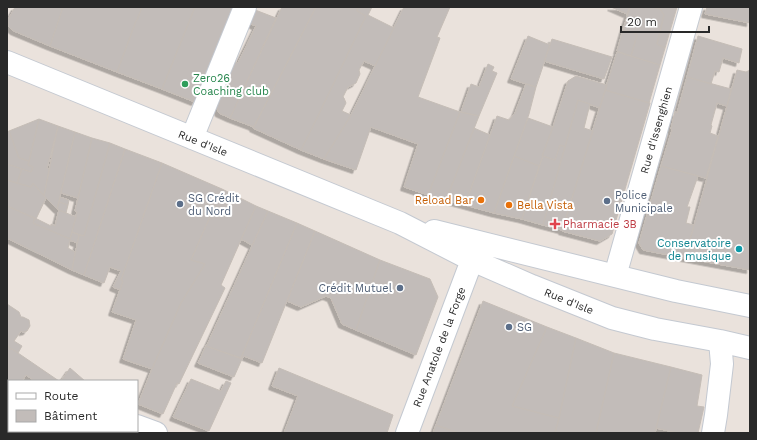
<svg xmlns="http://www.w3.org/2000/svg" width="757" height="440" viewBox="0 0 757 440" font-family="'Work Sans',sans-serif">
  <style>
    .building { fill: #c2bcb9; stroke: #c5bdb6; filter: url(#shadow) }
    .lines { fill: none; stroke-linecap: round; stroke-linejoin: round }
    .minor-casing { stroke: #c4c9d1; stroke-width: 24 }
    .minor { stroke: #fff; stroke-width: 22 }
    .leisure-dot { fill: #2e9e5b; stroke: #fff; stroke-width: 1.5 }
    .food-dot { fill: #e8710a; stroke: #fff; stroke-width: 1.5 }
    .service-dot { fill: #5c6f8a; stroke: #fff; stroke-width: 1.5 }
    .health-dot { fill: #e0444e; stroke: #fff; stroke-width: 1.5 }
    .culture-dot { fill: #0f9aa8; stroke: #fff; stroke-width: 1.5 }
    .labels { text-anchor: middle; stroke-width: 4; stroke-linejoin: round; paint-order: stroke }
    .leisure-label { font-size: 11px; fill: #27864d; stroke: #fff; text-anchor: start }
    .street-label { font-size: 11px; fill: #292929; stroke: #fff }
    .service-label { font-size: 11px; fill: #4e5e75; stroke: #fff; text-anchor: start }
    .food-label { font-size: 11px; fill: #c56008; stroke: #fff; text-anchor: end }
    .health-label { font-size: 11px; fill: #be3a42; stroke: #fff; text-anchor: start }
    .culture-label { font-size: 11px; fill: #0d838f; stroke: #fff; text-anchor: end }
  </style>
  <defs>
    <filter id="shadow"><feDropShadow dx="-3.5" dy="3.5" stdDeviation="0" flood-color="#0004"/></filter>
  </defs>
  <rect width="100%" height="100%" fill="#eae2dc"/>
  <path class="building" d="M15,7h48l-13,39 -36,-15 -5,-4 -1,-7z
    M63,7h79l-5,13 -1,1 -19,51 -67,-26z
    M142,7h53l-33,82 -45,-17 19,-51 1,-1z
    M195,7h40l-40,95 -33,-13z
    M282,7h34l-62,120 -24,-9z
    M316,7h42l-1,4 9,5 -50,104 -15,30 -48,-22z
    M358,7h14l-4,8 26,13 -19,38 -11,-5 -5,9 1,4 -4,9 -8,4 -5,10 1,1 2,5 -4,8 9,4 -27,44 -23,-9 15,-30 50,-104 -9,-5z
    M404,7h46l-13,30 3,1 -22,59 42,15 -32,83 -24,-8 14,-43 -47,-17 -15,43 -32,-11 27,-44z
    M611,7h19l-3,7z
    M630,7h22l8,2 4,6 -7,29 8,4 -5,17 -29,-9 6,-21 -2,-1v-1l-12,-3z
    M652,7h25l-12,41 -8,-4 7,-29 -4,-6z
    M707,7h43v16l-45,-9z
    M250,8l26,10 -46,100 -11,-5 -4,-9 17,-44 6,3 18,-37 -10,-4z
    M623,30l12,3v1l2,1 -6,21 -14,-5z
    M528,36l22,9 -14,42 -25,-8z
    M698,36l44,13 -3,14 -16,-5 -4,14 -4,-1 -4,13 -24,-7z
    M552,39l60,18 -8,22 -60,-18z
    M617,52l43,13 -11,38 -44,-13z
    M488,64l6,3 -2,4 5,2 -18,43 -18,-4 10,-28 8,3z
    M737,70l9,2 4,-2v200l-65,-12z
    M576,76l31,9 -7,23 -22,-8 -13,47 -5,-2 -5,15 -13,-4 11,-29 15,-46z
    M687,77l44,12 -4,17 -10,-3 -6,22 1,1 -2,7 8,3 -12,42 -45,-12 11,-36 -1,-1 4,-17 2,1z
    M526,84l10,3 -7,27 -35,99 -29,-8 32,-89 12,4 6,-7z
    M605,90l45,13 -38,131 -12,7 -38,-10z
    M578,100l12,4 -6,24 9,3 -31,99 -19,-5z
    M460,112l19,4 -33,84 -18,-5z
    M528,118l25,9 -11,29h1l-4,10 -25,-10z
    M39,119l19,7 -11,42 2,1 -5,27 -11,-13 -2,4 -14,-4 5,-14 9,3 2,-5 -5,-2z
    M39,119l-10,42 -10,-3 -10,-27z
    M58,126l17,6 -18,77 -13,-13z
    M474,128l16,7 -25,70 -19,-5z
    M9,131l10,27 10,3 -1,4 5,2 -2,5 -24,-8v-32z
    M75,132l17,6 -14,60 -17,-5z
    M92,138l18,5 -26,93 -12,-4 5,-20 -2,-1z
    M110,143l15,6 -41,126 -12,-5 7,-35 5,1z
    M560,145l5,2 -22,78 -21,-6 21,-63 12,4z
    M125,149l37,14 -41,117 2,1 -3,9 -7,-3 8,-16 -11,-4 -6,16 -20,-8z
    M514,156l25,10 -17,53 -28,-6z
    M162,163l60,26 -31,71 14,4 -24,39 -29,66 -29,-10 13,-39 -24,-8 11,-31 -2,-1z
    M7,164l15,5 -5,14 -10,-3z
    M661,166l37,10 -11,31h3l-4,16 8,2 -9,33 -42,-8 -4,-7z
    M7,180l24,7 2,-4 13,15 -10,21 -29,-13z
    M222,189l34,17 -35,79 4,3 -46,96 -2,-1 -14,31 -25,-10 14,-35 29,-66 24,-39 -14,-4z
    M60,197l9,3 -1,5 -9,-3z
    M59,202l9,3 -2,8 -7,-3 -2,-1z
    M7,206l28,12 -2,5 37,16 2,-7 7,3 -2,8 -7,-3 -2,8 7,4 -3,18 -65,-32z
    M256,206l12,5 -16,34 -11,-6z
    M59,210l17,7 -6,22 -37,-16 2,-5 16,8v-2l4,2z
    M268,211l29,12 -56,135 -35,-12v-1h1z
    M297,223l18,8 -53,132 -18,-7 -2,3 -1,-1z
    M315,231l65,29 -24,70 -14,-6 -11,-26 -5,-2 -25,11 -14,-6z
    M380,260l50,19 8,18 -22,58 -60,-25z
    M483,301l64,26 -35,79 47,12 -4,15h-97l-22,-8z
    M7,304l12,8 2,5h2l6,3 1,6 -3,5 -4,1 -2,-1 -7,10 8,5 -4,7 -11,-7z
    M547,327l29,11 -17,80 -47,-12z
    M576,338l38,15 -18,80h-41l4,-15z
    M7,346l11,7 41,28h-24l-9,-6 -4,6h-13v24l-2,4z
    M206,346l36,13 -8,18 -36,-14z
    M614,353l57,14 -16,66h-59z
    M671,367l31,8 -5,31 7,1 -6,26h-20l-22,-5z
    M70,368l15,13h-24z
    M279,368l114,47 -6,18h-103l14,-37 -26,-10z
    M191,379l30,12 5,-10 5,2 -22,48 -36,-14z
    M436,425l22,8h-25z"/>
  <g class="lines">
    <g class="minor-casing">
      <path id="minor" d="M7,62l393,161 72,37 60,26 80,32 43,11 65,12 30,7
        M192,138l53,-131
        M434,231l242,60 74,15
        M615,276l76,-269
        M137,426l19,7
        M92,433l1,-2
        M407,433l65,-173
        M713,433l3,-18 6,-51 -2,-23"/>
    </g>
    <use href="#minor" class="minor"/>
  </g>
  <circle class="leisure-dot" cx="185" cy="84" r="4"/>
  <g class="food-dot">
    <circle cx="481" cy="200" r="4"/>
    <circle cx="509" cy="205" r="4"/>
  </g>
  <g class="service-dot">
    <circle cx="607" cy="201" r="4"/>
    <circle cx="180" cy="204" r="4"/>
    <circle cx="400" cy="288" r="4"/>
    <circle cx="509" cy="327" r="4"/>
  </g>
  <path class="health-dot" d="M553 218h4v4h4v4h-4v4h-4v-4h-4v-4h4z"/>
  <circle class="culture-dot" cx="739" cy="249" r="4"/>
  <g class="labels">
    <g class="leisure-label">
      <text x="193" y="82">Zero26<tspan x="193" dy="13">Coaching club</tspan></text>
    </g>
    <g class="street-label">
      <text transform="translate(656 130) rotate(-74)" y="4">Rue d'Issenghien</text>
      <text transform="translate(203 143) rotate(22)" y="4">Rue d'Isle</text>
      <text transform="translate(569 301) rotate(22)" y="4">Rue d'Isle</text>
      <text transform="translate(439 347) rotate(-69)" y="4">Rue Anatole de la Forge</text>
    </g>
    <g class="service-label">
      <text x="615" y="199">Police<tspan x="615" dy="13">Municipale</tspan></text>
      <text x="188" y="202">SG Crédit<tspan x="188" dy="13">du Nord</tspan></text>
      <text x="392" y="292" text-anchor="end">Crédit Mutuel</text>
      <text x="517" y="331">SG</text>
    </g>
    <g class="food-label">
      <text x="473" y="204">Reload Bar</text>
      <text x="517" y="209" text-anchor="start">Bella Vista</text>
    </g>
    <g class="health-label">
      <text x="563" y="228">Pharmacie 3B</text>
    </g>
    <g class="culture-label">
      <text x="731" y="247">Conservatoire<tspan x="731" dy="13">de musique</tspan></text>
    </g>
  </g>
  <rect width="757" height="440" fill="none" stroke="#292929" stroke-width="16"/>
  <rect x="8" y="380" width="130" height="52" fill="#ffffff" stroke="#a9a9a9"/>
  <rect x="16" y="393" width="20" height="6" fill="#ffffff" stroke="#a9a9a9"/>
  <text x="44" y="400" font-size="12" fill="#292929">Route</text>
  <rect x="16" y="410" width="20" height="12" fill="#c2bcb9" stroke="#a9a9a9"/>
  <text x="44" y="420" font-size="12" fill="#292929">Bâtiment</text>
  <path d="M621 26v6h88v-6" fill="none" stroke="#292929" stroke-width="2"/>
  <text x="627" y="26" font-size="12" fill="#292929" stroke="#ffffff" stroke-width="3" paint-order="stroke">20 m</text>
</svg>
